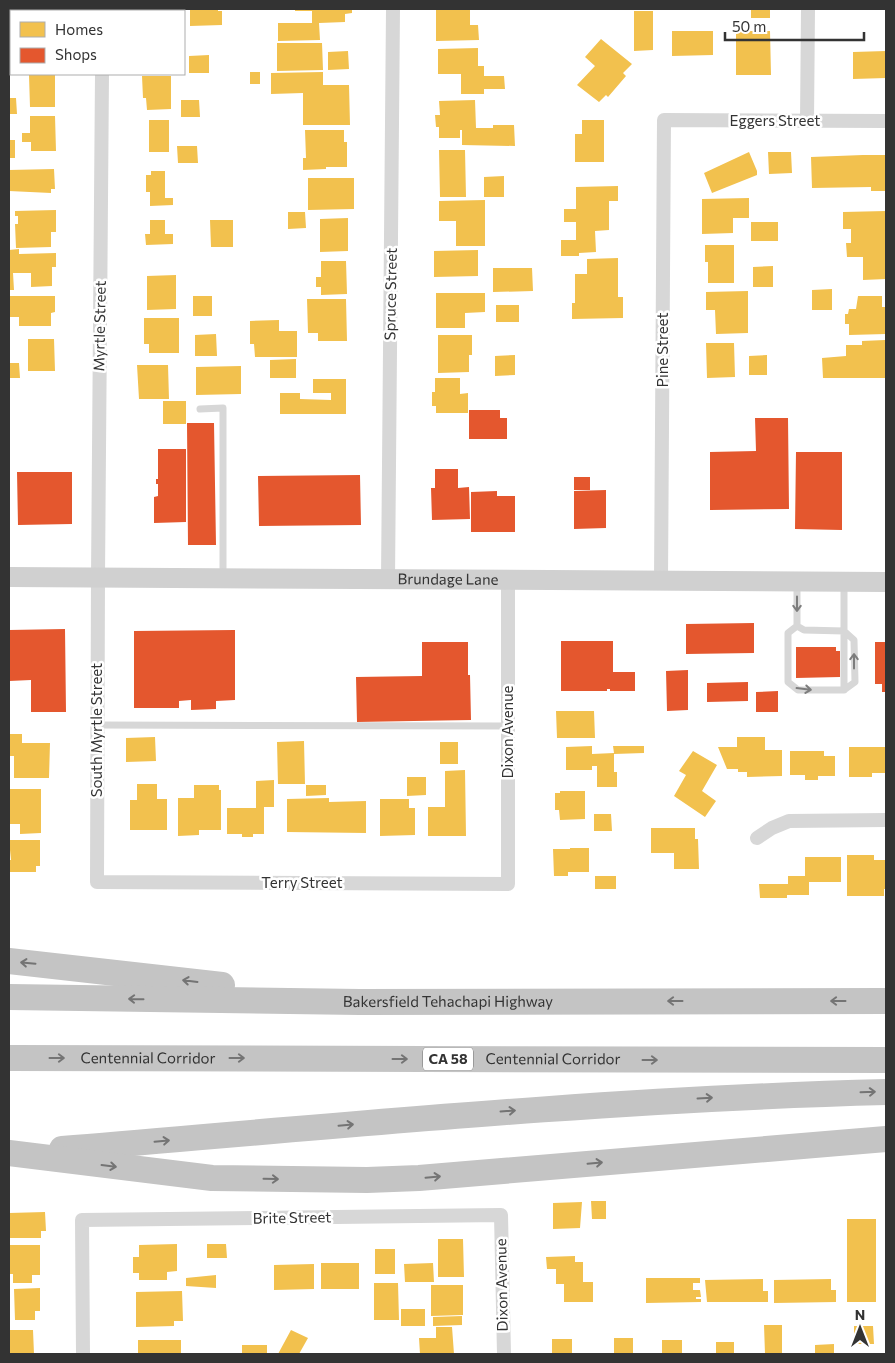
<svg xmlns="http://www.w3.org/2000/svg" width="895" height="1363" viewBox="0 0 895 1363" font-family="Commissioner,sans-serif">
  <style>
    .homes { fill: #f2c14e }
    .shops { fill: #e4572e }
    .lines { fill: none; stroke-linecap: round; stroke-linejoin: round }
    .lane { stroke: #d7d7d7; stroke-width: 7 }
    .street { stroke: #d7d7d7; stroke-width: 14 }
    .secondary { stroke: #d0d0d0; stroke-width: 20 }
    .highway { stroke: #c4c4c4; stroke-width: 26 }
    .oneway { stroke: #7d7d7d }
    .oneway2 { stroke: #747474 }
    .labels { text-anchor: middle; stroke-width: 5; stroke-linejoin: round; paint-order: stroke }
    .shield { fill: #fff; stroke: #707070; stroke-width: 1 }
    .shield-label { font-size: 14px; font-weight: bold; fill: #333 }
    .street-label { font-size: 15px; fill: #333; stroke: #fff }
  </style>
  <rect width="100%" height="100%" fill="#fff"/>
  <path class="homes" d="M9,9h3l-1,16h-2z
    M24,9h32v2h-32z
    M147,9h32v2h-32z
    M190,9h28v2h4v14l-32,1z
    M295,9h57v4l-7,1v8l-26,1 1,17 -42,1v-18h34v-12h-17z
    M436,9h34v16h8l1,15 -43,1z
    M751,9h19v9h-19z
    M634,11h19v39l-19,1z
    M672,31h41v24l-41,1z
    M736,31h34l1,44h-35z
    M601,39l31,25 -9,9 3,3 -18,21 -2,-2 -7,7 -22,-17 18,-19 -10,-9z
    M277,43h45l1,27 -46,1z
    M478,48v18h6v10h20l1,13h-21v5h-23v-20h-23v-25z
    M348,51l1,18 -21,1v-18z
    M886,51v27l-33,1v-27z
    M9,54h2v16h-2z
    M209,55v18h-20v-17z
    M250,72h10v12h-10z
    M323,72v13h26l1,40h-47v-32l-32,1v-21z
    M55,74v33h-25l-1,-32z
    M142,76h29v33l-24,1 -1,-12h-3z
    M9,98h7l1,16h-8z
    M181,100h18l1,17h-19z
    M475,100l1,28h17v-3h21l1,21 -53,-1v-15h-2v8h-21v-11h-3l-1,-12h5l-1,-14z
    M30,116h25l1,35h-25v-9h-9v-9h8z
    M149,120h20v32h-20z
    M582,120h22v42h-29v-28h7z
    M305,130h39v12h3v25h-21v2l-23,1v-12h3z
    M9,140h6v18h-6z
    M177,146h20l1,17h-20z
    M439,150h26l1,47h-26z
    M749,152l8,19v4l-45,18 -8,-20z
    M768,152h23l1,21 -23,1z
    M863,155h23v36h-15v-4l-59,1 -1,-31z
    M54,169l1,20h-4v4l-42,-2v-21z
    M151,171h14v27h8v7l-23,1v-14h-4v-17h5z
    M504,176v21h-20v-20z
    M308,178h46v31l-46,1z
    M618,186v15h-9v29l-14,1 1,21 -17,1v3h-18v-16h15v-18h-12v-13h12v-22z
    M749,198v20h-16v15l-31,1v-35z
    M485,200v46h-29v-25h-17v-20z
    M56,210v22h-5v15l-35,1 -1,-24h3v-8h-3v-5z
    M886,211v68l-23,1v-23h-16l-1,-14h5v-14h-8v-17z
    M288,212h17l1,16 -18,1z
    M348,218v33l-28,1v-33z
    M150,220h15v14h8v10l-27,1 -1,-11h5z
    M210,220h23v27h-22z
    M751,222h27v19h-27z
    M705,245h29v38h-26v-21h-3z
    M19,249v5l37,-1v14h-4v19l-21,1v-14h-18l1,17h-5v-40z
    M478,250v26l-44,1v-26z
    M618,258v39h5v21l-51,1v-16h3v-29h12v-15z
    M321,261h25l1,33 -26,1v-8h-5v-10h5z
    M773,266v21h-20v-20z
    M493,268h39l1,23 -40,1z
    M176,275v34l-29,1v-34z
    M832,289v21h-20v-20z
    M748,291v42l-32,1 -1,-24h-9v-18z
    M436,293h49v19l-20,1v15h-29z
    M9,296h46v16l-4,1v13h-32v-9h-10z
    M193,296h19v20h-19z
    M858,296h24v11h4v27l-37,1v-11h-4v-10h3l1,-5h7z
    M307,299h39l1,42h-29v-8h-10z
    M496,305h23v17h-23z
    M144,318h35v35h-30v-9h-5z
    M279,320v11h18v26h-42l-1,-13h-4v-23z
    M216,334l1,22h-22v-21z
    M438,335h34v20h-3v17l-31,1z
    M28,339h26l1,32h-27z
    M885,340v38h-62l-1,-20 24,-2v-11h16v-4z
    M706,343h28l1,34 -28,1z
    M515,355v20l-20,1v-20z
    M767,355v20h-18v-19z
    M296,359v19h-26v-18z
    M9,363h10l1,15h-11z
    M137,365h31l1,34h-30z
    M241,366v28l-45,1v-28z
    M435,378h25v16l8,-1v20h-32v-7h-4v-14h3z
    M313,379h33v35h-66v-21h20v6l31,1v-7h-18z
    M163,401h23v23h-23z
    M556,711h38l1,27h-38z
    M9,734h13v9h28l-1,35h-35v-22h-5z
    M155,737l1,24 -30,1v-24z
    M737,737h28v13h17v26l-35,1v-5h-9v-3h-11l-9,-22h19z
    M304,741l1,43h-27l-1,-42z
    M440,742h18v22h-18z
    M592,746v8l22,-1 -1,-7h31v7l-30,1v18h3v15h-20v-21h-5v4h-26v-23z
    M849,747h37v26h-14v4h-23z
    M693,751l24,14 -15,26 14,10 -11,16 -31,-21 12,-21 -7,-4z
    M790,751h34v5h11v20h-17v4h-13v-5h-15z
    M465,770l1,66h-38v-29h17v-36z
    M407,777h19v18l-19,1z
    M274,780v27h-10v27h-11v3h-11v-3h-15v-26h29v-27z
    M137,784h20v15h10v31h-37v-30h7z
    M194,785h25v5h2v40h-22v5l-21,1v-38h16z
    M306,785h20v10l-20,1z
    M9,789h32v44l-21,1v-10h-11z
    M560,791h25v28l-25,1 -1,-10h-4v-17h5z
    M329,798v4l37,-1v32l-79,-1v-33z
    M380,799h29v9h6v27l-35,1z
    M594,814h17l1,17h-18z
    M651,828h44v11h3l1,30h-25v-16h-23z
    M9,840h31v26h-4v6h-27v-12h2z
    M570,848h19v24h-21v4h-14l-1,-27h17z
    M847,855h27v5h12v29h-2v7h-37z
    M805,857h36v25h-32v13h-22v3h-27l-1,-14h29v-8h17z
    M595,876h21v13h-21z
    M591,1201h15v18h-14z
    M582,1202l-2,26 -27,1v-26z
    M45,1212l1,19h-5v7h-32v-25z
    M847,1219h29v83h-29z
    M438,1239h25l1,38h-26z
    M177,1244v27l-10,1v8h-28v-7h-6v-16h6v-12z
    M207,1244h19l1,14h-20z
    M9,1245h31v30h-8v8h-19v-9h-4z
    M375,1249h20v25h-20z
    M575,1256v6h8v20h10v20h-29v-18h-8v-15h-9l-1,-12z
    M321,1263h38v26h-38z
    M433,1263l1,19h-29l-1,-18z
    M314,1264v25l-40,1v-25z
    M216,1275v13l-30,-2v-8z
    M646,1278h54v5h-7v7h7l1,7h-5v2h5v3l-55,1z
    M763,1279v12h5v11h-61l-2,-22z
    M831,1279v11h5v12l-62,1v-23z
    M374,1283h24l1,37h-25z
    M431,1285h32v30l-32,1z
    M40,1288v23h-5v9h-20l-1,-31z
    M182,1291l1,30h-9v5l-38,1v-35z
    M401,1309h24v17h-24z
    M462,1316v9l-29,1v-9z
    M764,1325h18v29h-17z
    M854,1326h19l1,18h-20z
    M436,1327h16l2,27h-34l-1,-16h17z
    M9,1330h24l1,24h-25z
    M291,1330l17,8 -9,16h-21z
    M614,1338h19v16h-19z
    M552,1339h20v15h-20z
    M138,1340h43v14h-43z
    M662,1340h20v14h-20z
    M716,1342h18v12h-18z
    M834,1344v10h-19v-9z
    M242,1345h25v9h-25z"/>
  <path class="shops" d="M469,410h31v8h7v21h-38z
    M755,418h33l1,91 -79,1v-58l46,-1z
    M187,423h27l2,122h-28z
    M158,449h28v73l-32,1v-26l4,-1v-12h-2v-5h2z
    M796,452h46v78l-47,-1z
    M435,469h23v19l11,-1 1,32 -38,1 -1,-32h4z
    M17,472h55v52l-54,1z
    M360,475l1,50 -102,1 -1,-50z
    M574,477h16v13h-16z
    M606,490v38l-32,1v-38z
    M497,491v5h18v36h-44v-40z
    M754,623v30l-68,1v-30z
    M65,629l1,83h-35v-32l-22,1v-51z
    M235,630v70l-19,1v8l-25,1v-10l-12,1v7h-45v-77z
    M561,641h52v31h22v19h-25v-2h-3v2h-46z
    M422,642h46v33h2l1,45 -114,2 -1,-45 66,-1z
    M875,642h11v50h-4v-8h-7z
    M796,647h40v4h4v26l-44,1z
    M688,670v40l-21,1 -1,-40z
    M748,682v19l-41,1v-19z
    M778,691v21h-22v-20z"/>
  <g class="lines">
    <path class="lane" d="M200,409l23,-1v170
      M797,582v44l-9,7v49l10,8h46l11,-8 -1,-42 -10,-9 -40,-1 -7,-4
      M844,690v-107
      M97,725l411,1"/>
    <path class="street" d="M103,11v-2
      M102,74l-4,503 -1,305 411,2v-304
      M807,121l1,-112
      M388,579l5,-570
      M661,580l3,-460 222,1
      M757,838l15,-10 17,-7 97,-1
      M83,1354l-1,-134 419,-5 3,139"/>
    <path class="secondary" id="s1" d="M9,577l877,5"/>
    <g class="highway">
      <path d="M9,961l213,24"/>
      <path id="s2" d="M9,997l351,5 526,-1"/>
      <path id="s3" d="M9,1058l877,2"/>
      <path d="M62,1149c275,-23 549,-50 824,-57"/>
      <path d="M9,1153l203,25 155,2 52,-2 467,-39"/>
    </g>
  </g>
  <defs><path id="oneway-shaft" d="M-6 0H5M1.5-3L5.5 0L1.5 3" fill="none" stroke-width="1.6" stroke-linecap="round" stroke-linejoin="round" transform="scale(1.25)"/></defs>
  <g class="oneway">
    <use href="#oneway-shaft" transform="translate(797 604) rotate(90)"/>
    <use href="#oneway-shaft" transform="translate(854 661) rotate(-90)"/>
    <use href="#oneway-shaft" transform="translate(804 689) rotate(7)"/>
  </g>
  <g class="oneway2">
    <use href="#oneway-shaft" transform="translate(28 963) rotate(-175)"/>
    <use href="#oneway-shaft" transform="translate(190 981) rotate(-173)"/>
    <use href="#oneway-shaft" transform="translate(136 999) rotate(-179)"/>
    <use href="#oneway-shaft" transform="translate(675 1001) rotate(180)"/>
    <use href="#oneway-shaft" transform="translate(838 1001) rotate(-180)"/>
    <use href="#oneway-shaft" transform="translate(57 1058)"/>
    <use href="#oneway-shaft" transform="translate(237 1058)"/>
    <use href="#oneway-shaft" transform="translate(400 1059)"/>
    <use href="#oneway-shaft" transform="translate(650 1060)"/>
    <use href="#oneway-shaft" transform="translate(868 1092) rotate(-2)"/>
    <use href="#oneway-shaft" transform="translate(705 1098) rotate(-3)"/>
    <use href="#oneway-shaft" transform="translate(508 1111) rotate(-4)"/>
    <use href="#oneway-shaft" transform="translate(346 1125) rotate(-5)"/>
    <use href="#oneway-shaft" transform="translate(162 1141) rotate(-5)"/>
    <use href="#oneway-shaft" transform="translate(595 1163) rotate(-5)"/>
    <use href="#oneway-shaft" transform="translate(109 1166) rotate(7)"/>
    <use href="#oneway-shaft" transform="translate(433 1177) rotate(-5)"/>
    <use href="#oneway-shaft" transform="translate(271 1179) rotate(1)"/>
  </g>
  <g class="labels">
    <rect class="shield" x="423" y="1047.5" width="50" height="23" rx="4"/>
    <g class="shield-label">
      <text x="448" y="1064">CA 58</text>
    </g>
    <g class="street-label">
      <text x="775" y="126">Eggers Street</text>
      <text transform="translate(391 294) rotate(-89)" y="5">Spruce Street</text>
      <text transform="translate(100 326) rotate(-89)" y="5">Myrtle Street</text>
      <text transform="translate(663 350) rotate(-90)" y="5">Pine Street</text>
      <text dy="5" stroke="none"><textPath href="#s1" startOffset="439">Brundage Lane</textPath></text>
      <text transform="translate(97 730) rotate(-90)" y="5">South Myrtle Street</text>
      <text transform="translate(508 732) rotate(-90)" y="5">Dixon Avenue</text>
      <text x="302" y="888">Terry Street</text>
      <text dy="5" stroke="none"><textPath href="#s2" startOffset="439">Bakersfield Tehachapi Highway</textPath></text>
      <text dy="5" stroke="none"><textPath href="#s3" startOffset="139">Centennial Corridor</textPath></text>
      <text dy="5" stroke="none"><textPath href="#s3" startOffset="544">Centennial Corridor</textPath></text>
      <text transform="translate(292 1218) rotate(-1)" y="5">Brite Street</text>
      <text transform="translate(502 1285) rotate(-91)" y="5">Dixon Avenue</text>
    </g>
  </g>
  <rect width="895" height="1363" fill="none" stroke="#333333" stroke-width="20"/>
  <rect x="10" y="10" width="175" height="65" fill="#ffffff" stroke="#adadad"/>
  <rect x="20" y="22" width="25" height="15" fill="#f2c14e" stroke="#adadad"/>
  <text x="55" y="35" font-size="15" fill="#333333">Homes</text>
  <rect x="20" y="48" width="25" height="15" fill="#e4572e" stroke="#adadad"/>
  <text x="55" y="60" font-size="15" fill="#333333">Shops</text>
  <g transform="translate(860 1328)" stroke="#ffffff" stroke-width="4" paint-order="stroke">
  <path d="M0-4L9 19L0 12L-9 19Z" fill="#333333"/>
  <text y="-8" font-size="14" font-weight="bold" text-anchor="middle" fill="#333333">N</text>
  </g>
  <path d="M725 32v8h139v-8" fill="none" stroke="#333333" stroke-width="2.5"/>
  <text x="732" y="32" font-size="15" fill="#333333" stroke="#ffffff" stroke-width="4" paint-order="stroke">50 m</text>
</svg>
